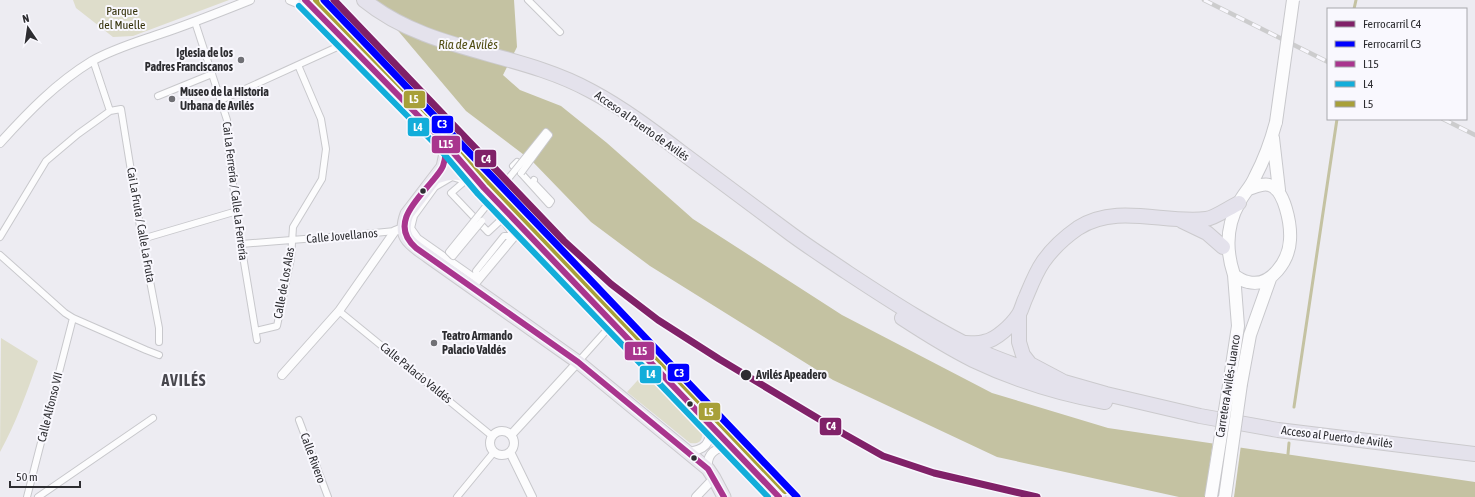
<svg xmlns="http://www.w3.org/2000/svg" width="1475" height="497" viewBox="0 0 1475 497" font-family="'Asap Condensed',sans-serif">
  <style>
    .green { fill: #deddcb }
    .water { fill: #c4c2a2 }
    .pier { fill: #edecf2 }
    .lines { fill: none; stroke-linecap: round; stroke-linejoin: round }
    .stream { stroke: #c4c2a2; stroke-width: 3 }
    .pedestrian-casing { stroke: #c8c8cc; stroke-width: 8 }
    .minor-casing { stroke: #c8c8cc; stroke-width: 10 }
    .secondary-casing { stroke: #c8c8cc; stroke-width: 14 }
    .primary-casing { stroke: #cbcacd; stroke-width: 15 }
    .trunk-casing { stroke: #cbcacd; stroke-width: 16 }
    .pedestrian { stroke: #fcfcfd; stroke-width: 6 }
    .minor { stroke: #fcfcfd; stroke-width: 8 }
    .secondary { stroke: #fcfcfd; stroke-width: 12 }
    .primary { stroke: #eae8f0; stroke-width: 13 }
    .trunk { stroke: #e4e2ec; stroke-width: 14 }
    .rail-casing { stroke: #cccccd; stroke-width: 4.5 }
    .rail { stroke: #f9f8fe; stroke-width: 3; stroke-dasharray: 9; stroke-linecap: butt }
    .pedestrian-bridge-casing { stroke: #c8c8cc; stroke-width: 8; stroke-linecap: butt }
    .secondary-bridge-casing { stroke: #c8c8cc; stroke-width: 14; stroke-linecap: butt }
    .pedestrian-bridge { stroke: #fcfcfd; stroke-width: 6 }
    .secondary-bridge { stroke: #fcfcfd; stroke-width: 12 }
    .bus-1-casing { stroke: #f9f8fe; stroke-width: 9 }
    .bus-2-casing { stroke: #f9f8fe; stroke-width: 9 }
    .bus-3-casing { stroke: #f9f8fe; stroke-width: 9 }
    .bus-1 { stroke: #a9358e; stroke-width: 6 }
    .bus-2 { stroke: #12adda; stroke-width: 6 }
    .bus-3 { stroke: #a8a039; stroke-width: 6 }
    .rail-1-casing { stroke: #f9f8fe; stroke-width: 10 }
    .rail-2-casing { stroke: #f9f8fe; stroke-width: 10 }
    .rail-1 { stroke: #802168; stroke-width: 7 }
    .rail-2 { stroke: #00f; stroke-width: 7 }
    .poi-dot { fill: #707075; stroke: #f9f8fe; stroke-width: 1.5 }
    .bus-dot { fill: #2d2d31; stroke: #f9f8fe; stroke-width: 1.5 }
    .labels { text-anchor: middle; stroke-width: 4; stroke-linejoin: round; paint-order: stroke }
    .park-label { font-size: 12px; fill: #333008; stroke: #f9f8fe }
    .poi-label { font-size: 12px; font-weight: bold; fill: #2d2d31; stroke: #f9f8fe; text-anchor: start }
    .street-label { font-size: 12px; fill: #2d2d31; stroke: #f9f8fe }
    .stop-label { font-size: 12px; font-weight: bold; fill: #2d2d31; stroke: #f9f8fe; text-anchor: start }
    .water-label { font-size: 13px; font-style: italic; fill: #524e14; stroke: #f9f8fe }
    .district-label { font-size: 16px; font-weight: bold; letter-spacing: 1px; fill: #48474e; stroke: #f9f8fe }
    .line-badge { stroke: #f9f8fe; stroke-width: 1.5 }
    .badge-label { font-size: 11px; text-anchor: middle; font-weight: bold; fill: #fff }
  </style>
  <rect width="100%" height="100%" fill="#edecf2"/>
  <path class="green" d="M73,0h156l-96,36 -20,1 -37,-29z
    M1,338l37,23c-11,31 -22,62 -38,91z
    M647,370l54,57c3,10 1,18 -11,16l-63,-51z"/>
  <path class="water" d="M372,0h142l3,47 -14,28 17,15 41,16 46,37 86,76 149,96 150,78 116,35 367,54v15h-296l-182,-40 -164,-77 -183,-114 -59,-44 -59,-61 -66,-50z"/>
  <path class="pier" d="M1213,441l28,4 -7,52h-29z"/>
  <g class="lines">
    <path class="stream" d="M1354,9l2,-9
      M1294,407l43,-288
      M1288,454l1,-11"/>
    <g class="pedestrian-casing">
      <path id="pedestrian" d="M528,0l32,32
        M195,22l32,98 2,35 12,89 16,96
        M93,60l17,51
        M158,96l54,-22
        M221,100l125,-57
        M513,166l4,-4
        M521,173l28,31 2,-3 -18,-19 1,-2
        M452,177l13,4 -14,12 37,39 14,-13 12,17h-10l-28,35 2,9 -60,-42 -7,-10 3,-12 21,-29z
        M0,237l46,-76 32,-27 32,-23 11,-2 21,130 17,89v14
        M142,239l95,-28
        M241,244l113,-9 41,-4
        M0,255l65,58 8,5 73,32 13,5
        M339,311l153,125
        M256,331l21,-5 14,-68 2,-31 29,-48 4,-30 -5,-30 -23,-54
        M578,362l35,-39
        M299,420l29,77
        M27,497l46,-179
        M38,497l115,-79
        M457,497l37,-45"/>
    </g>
    <g class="minor-casing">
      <path id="minor" d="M290,0l20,8
        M0,143c28,-31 56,-60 92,-82 21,-12 45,-19 68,-27 30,-10 60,-22 90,-34
        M472,287l50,-60
        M282,375l57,-64 56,-80 8,-3
        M490 443a12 12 0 1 1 24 0a12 12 0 1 1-24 0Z
        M511,435l67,-73
        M510,452l22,45
        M687,452c19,-2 22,-8 25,-25
        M708,469c-2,-16 8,-22 23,-23
        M696,497l18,-19"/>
    </g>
    <g class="secondary-casing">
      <path id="secondary" d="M1273,138l6,52
        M1249,189c6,-2 14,-6 20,-4 16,4 22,40 21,55 -1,20 -19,48 -42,42 -5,-1 -10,-4 -14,-7 -8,-24 -8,-49 5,-72 4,-9 12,-16 16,-26 9,-17 16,-36 21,-55
        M1241,384l9,-49 20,-56
        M1229,385l9,-59 -4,-51"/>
    </g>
    <g class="primary-casing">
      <path id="primary" d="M305,0l139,142 40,46 295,309
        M444,142l2,11 -3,14 -36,47c-9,24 4,30 21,42l150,106 130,107 6,9 10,19
        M436,177c15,-5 26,-6 38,3"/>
    </g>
    <g class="trunk-casing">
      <path id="trunk" d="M364,0c65,53 155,51 227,91 32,17 61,39 90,61 37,28 74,55 110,82 19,14 38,26 57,39 44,29 89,58 136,80 26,11 53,20 80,29
        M1182,221l25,12 16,14
        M1019,314v28l4,13 7,9 34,18 42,12 94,22 78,14 197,24
        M902,318c23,15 47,30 71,42 42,20 87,34 132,42
        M966,343c6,0 13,1 18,-1 12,-2 28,-17 35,-28 3,-5 4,-11 7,-17 5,-12 10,-25 17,-35 9,-13 22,-25 35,-34 39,-25 86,-4 128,-9 9,-1 24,-12 33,-16"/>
    </g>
    <use href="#pedestrian" class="pedestrian"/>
    <use href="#minor" class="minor"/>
    <use href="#secondary" class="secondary"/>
    <use href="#primary" class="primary"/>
    <use href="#trunk" class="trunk"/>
    <g class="rail-casing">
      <path id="rail" d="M1204,0l124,62
        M1443,119l32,16"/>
    </g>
    <use href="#rail" class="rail"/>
    <g class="pedestrian-bridge-casing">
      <path id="pedestrian-bridge" d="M482,221l-29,35 -4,-4 97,-120 3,3 -28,38"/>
    </g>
    <g class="secondary-bridge-casing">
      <path id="secondary-bridge" d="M1276,122l17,-122
        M1211,497l18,-112
        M1225,497l16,-113"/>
    </g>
    <use href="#pedestrian-bridge" class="pedestrian-bridge"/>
    <use href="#secondary-bridge" class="secondary-bridge"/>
    <g class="bus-1-casing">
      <path id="bus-1" d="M305,0l139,142 40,46 295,309
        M444,142c2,8 2,16 -1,24 -2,5 -6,9 -9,13 -16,20 -46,45 -18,69l162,114 130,107 16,28"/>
    </g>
    <g class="bus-2-casing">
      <path id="bus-2" d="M299,6l139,141 40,47 290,303"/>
    </g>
    <g class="bus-3-casing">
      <path id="bus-3" d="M316,0l134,136 40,47 295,308"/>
    </g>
    <use href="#bus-1" class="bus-1"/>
    <use href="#bus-2" class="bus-2"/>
    <use href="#bus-3" class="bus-3"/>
    <g class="rail-1-casing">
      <path id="rail-1" d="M334,0l230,241 47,43 47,36 61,39 125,75 39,22 51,17 103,24"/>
    </g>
    <g class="rail-2-casing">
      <path id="rail-2" d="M324,0l473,497"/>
    </g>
    <use href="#rail-1" class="rail-1"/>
    <use href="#rail-2" class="rail-2"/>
  </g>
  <g class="poi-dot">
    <circle cx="241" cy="60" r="4"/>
    <circle cx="172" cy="99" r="4"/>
    <circle cx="434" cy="343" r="4"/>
  </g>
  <g class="bus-dot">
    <circle cx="423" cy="191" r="3.5"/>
    <circle cx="746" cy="375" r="6"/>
    <circle cx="690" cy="404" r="3.5"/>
    <circle cx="694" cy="458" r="3.5"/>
  </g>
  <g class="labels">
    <g class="park-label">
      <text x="122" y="15">Parque<tspan x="122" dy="14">del Muelle</tspan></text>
    </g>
    <g class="poi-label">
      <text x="233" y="57" text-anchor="end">Iglesia de los<tspan x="233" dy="14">Padres Franciscanos</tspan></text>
      <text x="180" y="96">Museo de la Historia<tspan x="180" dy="14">Urbana de Avilés</tspan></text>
      <text x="442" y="340">Teatro Armando<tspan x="442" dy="14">Palacio Valdés</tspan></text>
    </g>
    <g class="street-label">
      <text transform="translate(642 126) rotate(35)" y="4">Acceso al Puerto de Avilés</text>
      <text transform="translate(235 191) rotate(83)" y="4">Cai La Ferrería / Calle La Ferrería</text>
      <text transform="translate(141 225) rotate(80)" y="4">Cai La Fruta / Calle La Fruta</text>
      <text transform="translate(342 236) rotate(-5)" y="4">Calle Jovellanos</text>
      <text transform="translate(284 283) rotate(-80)" y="4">Calle de Los Alas</text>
      <text transform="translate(416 373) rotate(39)" y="4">Calle Palacio Valdés</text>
      <text transform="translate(1228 386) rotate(-81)" y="4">Carretera Avilés-Luanco</text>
      <text transform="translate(50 407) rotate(-76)" y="4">Calle Alfonso VII</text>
      <text transform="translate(1337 437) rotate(7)" y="4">Acceso al Puerto de Avilés</text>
      <text transform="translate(313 458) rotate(70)" y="4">Calle Rivero</text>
    </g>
    <g class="stop-label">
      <text x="756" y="379">Avilés Apeadero</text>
    </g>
    <g class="water-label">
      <text x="468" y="49">Ría de Avilés</text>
    </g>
    <g class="district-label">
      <text x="184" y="386">AVILÉS</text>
    </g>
  </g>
  <g class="line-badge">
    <rect x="403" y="90" width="23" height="19" rx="4" fill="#a8a039"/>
    <rect x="431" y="115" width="23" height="19" rx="4" fill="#00f"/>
    <rect x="407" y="117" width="23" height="20" rx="4" fill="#12adda"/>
    <rect x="431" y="135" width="30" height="19" rx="4" fill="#a9358e"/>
    <rect x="474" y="149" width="23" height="19" rx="4" fill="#802168"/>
    <rect x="624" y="341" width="31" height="20" rx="4" fill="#a9358e"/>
    <rect x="667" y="363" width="23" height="19" rx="4" fill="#00f"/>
    <rect x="639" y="365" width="23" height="19" rx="4" fill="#12adda"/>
    <rect x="698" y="402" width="23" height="19" rx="4" fill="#a8a039"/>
    <rect x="819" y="417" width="23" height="19" rx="4" fill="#802168"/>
  </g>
  <g class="badge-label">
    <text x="414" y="103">L5</text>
    <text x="442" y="128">C3</text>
    <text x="418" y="131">L4</text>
    <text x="446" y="148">L15</text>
    <text x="486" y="163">C4</text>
    <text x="640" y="355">L15</text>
    <text x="679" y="377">C3</text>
    <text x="651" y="378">L4</text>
    <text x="709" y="416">L5</text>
    <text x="831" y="430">C4</text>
  </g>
  <rect x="1327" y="8" width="140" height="112" fill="#f9f8fe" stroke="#a7a7ac"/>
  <rect x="1335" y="21" width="20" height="6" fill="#802168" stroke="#a7a7ac"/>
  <text x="1363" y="28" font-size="12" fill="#2d2d31">Ferrocarril C4</text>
  <rect x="1335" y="41" width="20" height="6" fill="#0000ff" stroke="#a7a7ac"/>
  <text x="1363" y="48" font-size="12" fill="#2d2d31">Ferrocarril C3</text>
  <rect x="1335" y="61" width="20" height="6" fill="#a9358e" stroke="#a7a7ac"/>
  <text x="1363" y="68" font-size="12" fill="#2d2d31">L15</text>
  <rect x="1335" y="81" width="20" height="6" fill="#12adda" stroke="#a7a7ac"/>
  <text x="1363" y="88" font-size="12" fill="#2d2d31">L4</text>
  <rect x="1335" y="101" width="20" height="6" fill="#a8a039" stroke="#a7a7ac"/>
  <text x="1363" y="108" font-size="12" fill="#2d2d31">L5</text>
  <g transform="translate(28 28) rotate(347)" stroke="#f9f8fe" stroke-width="3" paint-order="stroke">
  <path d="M0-3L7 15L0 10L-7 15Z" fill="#2d2d31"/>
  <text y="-6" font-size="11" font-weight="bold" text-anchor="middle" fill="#2d2d31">N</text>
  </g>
  <path d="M10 481v6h70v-6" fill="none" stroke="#2d2d31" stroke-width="2"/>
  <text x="16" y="481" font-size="12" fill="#2d2d31" stroke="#f9f8fe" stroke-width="3" paint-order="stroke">50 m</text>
</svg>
